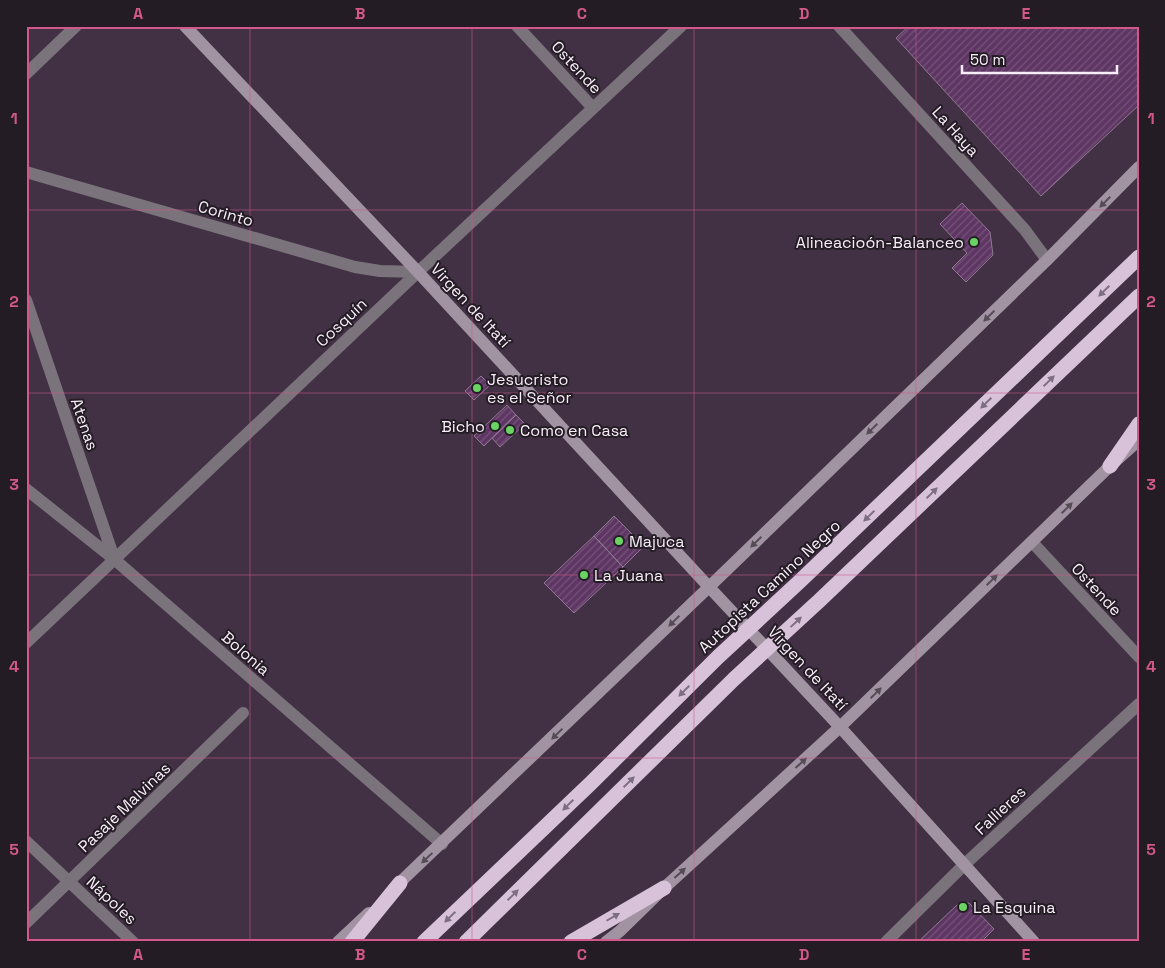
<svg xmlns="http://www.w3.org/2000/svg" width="1165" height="968" viewBox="0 0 1165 968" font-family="'Space Grotesk',sans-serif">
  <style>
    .building { fill: url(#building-hatch); stroke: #8d7990 }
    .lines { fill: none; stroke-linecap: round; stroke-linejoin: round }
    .street { stroke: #7b737c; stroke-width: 12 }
    .secondary { stroke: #a193a2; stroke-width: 12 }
    .highway { stroke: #d8c2da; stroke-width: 15 }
    .oneway { fill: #564c57 }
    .oneway2 { fill: #7e6f80 }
    .grid { fill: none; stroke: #d2588a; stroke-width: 1; stroke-opacity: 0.55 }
    .poi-dot { fill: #6ad363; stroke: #241c25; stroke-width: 2 }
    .labels { text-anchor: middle; stroke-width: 4; stroke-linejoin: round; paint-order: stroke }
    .street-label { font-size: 16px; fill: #f8edf9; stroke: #241c25 }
    .poi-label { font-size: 16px; fill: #f8edf9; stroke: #241c25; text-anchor: start }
    .neatline { fill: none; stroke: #d2588a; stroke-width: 2 }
    .grid-label { font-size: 16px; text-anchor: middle; font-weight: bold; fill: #d2588a }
  </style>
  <defs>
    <pattern id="building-hatch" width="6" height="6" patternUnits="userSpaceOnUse" patternTransform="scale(1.25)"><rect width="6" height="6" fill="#5e3663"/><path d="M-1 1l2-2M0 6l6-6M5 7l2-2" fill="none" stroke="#76537a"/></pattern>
  </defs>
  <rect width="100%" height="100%" fill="#423144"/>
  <path class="building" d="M909,26h227l3,4v75l-98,91 -145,-158z
    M962,203l28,29 3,23 -27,27 -14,-14 15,-15 -27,-29z
    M481,376l9,9 -16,15 -9,-9z
    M507,405l9,10 -32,31 -10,-10z
    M516,415l9,9 -25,23 -8,-9z
    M614,516l30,30 -21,21 -29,-31z
    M594,536l29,31 -49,46 -30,-30z
    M969,903l25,26 -13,13h-63l39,-37z"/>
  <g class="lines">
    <path class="street" d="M517,26l76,82
      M839,26l186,204 22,30
      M26,74l50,-48
      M26,172l329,95 25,4 38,1
      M26,300l88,258
      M26,489l88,70 328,285
      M1032,542l107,115
      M26,643l392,-371 263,-246
      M26,841l107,101
      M26,923l217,-210
      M886,942l79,-78 174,-160"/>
    <path class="secondary" d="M185,26l233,246 291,315 131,140 194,215
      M394,888l315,-301 338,-327 92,-93
      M338,942l31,-29
      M606,942l14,-11 44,-43 176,-161 270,-261 29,-26"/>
    <path class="highway" d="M1110,466l29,-42
      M352,942l48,-59
      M424,942l167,-159 127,-126 81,-75 340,-325
      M466,942l268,-263 86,-79 319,-304
      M571,942l93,-54"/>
  </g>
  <defs><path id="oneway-solid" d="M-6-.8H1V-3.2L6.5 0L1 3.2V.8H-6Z" transform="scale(1.25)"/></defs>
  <g class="oneway">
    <use href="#oneway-solid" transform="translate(1105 202) rotate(135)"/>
    <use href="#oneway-solid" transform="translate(989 316) rotate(136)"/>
    <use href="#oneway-solid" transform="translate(872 429) rotate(136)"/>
    <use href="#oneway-solid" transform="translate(1067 508) rotate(-44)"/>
    <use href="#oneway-solid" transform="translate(756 542) rotate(136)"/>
    <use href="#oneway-solid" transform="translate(992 580) rotate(-44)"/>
    <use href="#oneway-solid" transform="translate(674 621) rotate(136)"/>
    <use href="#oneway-solid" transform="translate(876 693) rotate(-44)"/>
    <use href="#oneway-solid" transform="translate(557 734) rotate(136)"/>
    <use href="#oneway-solid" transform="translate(801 763) rotate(-42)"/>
    <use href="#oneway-solid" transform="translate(427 858) rotate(137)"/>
    <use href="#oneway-solid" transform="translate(680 873) rotate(-42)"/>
  </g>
  <g class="oneway2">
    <use href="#oneway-solid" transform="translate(1104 291) rotate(136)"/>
    <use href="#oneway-solid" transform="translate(1049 381) rotate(-44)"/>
    <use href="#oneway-solid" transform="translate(986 403) rotate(136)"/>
    <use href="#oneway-solid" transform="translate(932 493) rotate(-44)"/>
    <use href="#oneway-solid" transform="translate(869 516) rotate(136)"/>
    <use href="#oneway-solid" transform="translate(796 622) rotate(-43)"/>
    <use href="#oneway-solid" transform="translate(684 691) rotate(135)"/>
    <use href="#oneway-solid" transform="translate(629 782) rotate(-44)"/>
    <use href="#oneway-solid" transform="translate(568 805) rotate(136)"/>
    <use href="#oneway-solid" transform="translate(513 895) rotate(-44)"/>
    <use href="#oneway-solid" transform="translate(450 917) rotate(136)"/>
    <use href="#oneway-solid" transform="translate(613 917) rotate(-30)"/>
  </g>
  <path class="grid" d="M250,26v916M472,26v916M694,26v916M916,26v916M26,210h1113M26,393h1113M26,575h1113M26,758h1113"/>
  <g class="poi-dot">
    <circle cx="974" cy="242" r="5"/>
    <circle cx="477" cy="388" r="5"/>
    <circle cx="495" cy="426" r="5"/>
    <circle cx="510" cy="430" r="5"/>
    <circle cx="619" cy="541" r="5"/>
    <circle cx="584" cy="575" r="5"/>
    <circle cx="963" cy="907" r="5"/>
  </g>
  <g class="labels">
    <g class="street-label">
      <text transform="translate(577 67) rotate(47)" y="6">Ostende</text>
      <text transform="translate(956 131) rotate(48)" y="6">La Haya</text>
      <text transform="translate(226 213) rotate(16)" y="6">Corinto</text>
      <text transform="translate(471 305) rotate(47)" y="6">Virgen de Itatí</text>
      <text transform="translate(341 322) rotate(-43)" y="6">Cosquín</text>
      <text transform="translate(85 424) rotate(71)" y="6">Atenas</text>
      <text transform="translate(769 586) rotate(-43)" y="6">Autopista Camino Negro</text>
      <text transform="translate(1097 589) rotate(47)" y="6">Ostende</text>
      <text transform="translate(246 653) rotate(41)" y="6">Bolonia</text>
      <text transform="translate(808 668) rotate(47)" y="6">Virgen de Itatí</text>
      <text transform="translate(124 807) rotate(-44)" y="6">Pasaje Malvinas</text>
      <text transform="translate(1000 810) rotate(-43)" y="6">Fallieres</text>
      <text transform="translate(112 900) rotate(43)" y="6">Nápoles</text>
    </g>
    <g class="poi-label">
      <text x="964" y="248" text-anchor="end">Alineacioón-Balanceo</text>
      <text x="487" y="385">Jesucristo<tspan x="487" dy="18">es el Señor</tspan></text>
      <text x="485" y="432" text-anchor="end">Bicho</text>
      <text x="520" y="436">Como en Casa</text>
      <text x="629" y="547">Majuca</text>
      <text x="594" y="581">La Juana</text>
      <text x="973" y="913">La Esquina</text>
    </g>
  </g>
  <rect width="1165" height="968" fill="none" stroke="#241c25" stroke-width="55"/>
  <path d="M962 65v8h155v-8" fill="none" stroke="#f8edf9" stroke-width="2.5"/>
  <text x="970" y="65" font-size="15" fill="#f8edf9" stroke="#241c25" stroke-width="4" paint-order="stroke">50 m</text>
  <rect x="28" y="28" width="1110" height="912" class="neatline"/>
  <g class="grid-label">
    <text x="138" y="19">A</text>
    <text x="360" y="19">B</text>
    <text x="582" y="19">C</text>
    <text x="804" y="19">D</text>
    <text x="1026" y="19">E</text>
    <text x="14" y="124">1</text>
    <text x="1151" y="124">1</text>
    <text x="14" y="307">2</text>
    <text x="1151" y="307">2</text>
    <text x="14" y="490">3</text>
    <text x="1151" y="490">3</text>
    <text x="14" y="672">4</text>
    <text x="1151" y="672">4</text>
    <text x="14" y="855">5</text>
    <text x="1151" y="855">5</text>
    <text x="138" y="960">A</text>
    <text x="360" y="960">B</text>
    <text x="582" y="960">C</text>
    <text x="804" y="960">D</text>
    <text x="1026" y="960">E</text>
  </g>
</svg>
